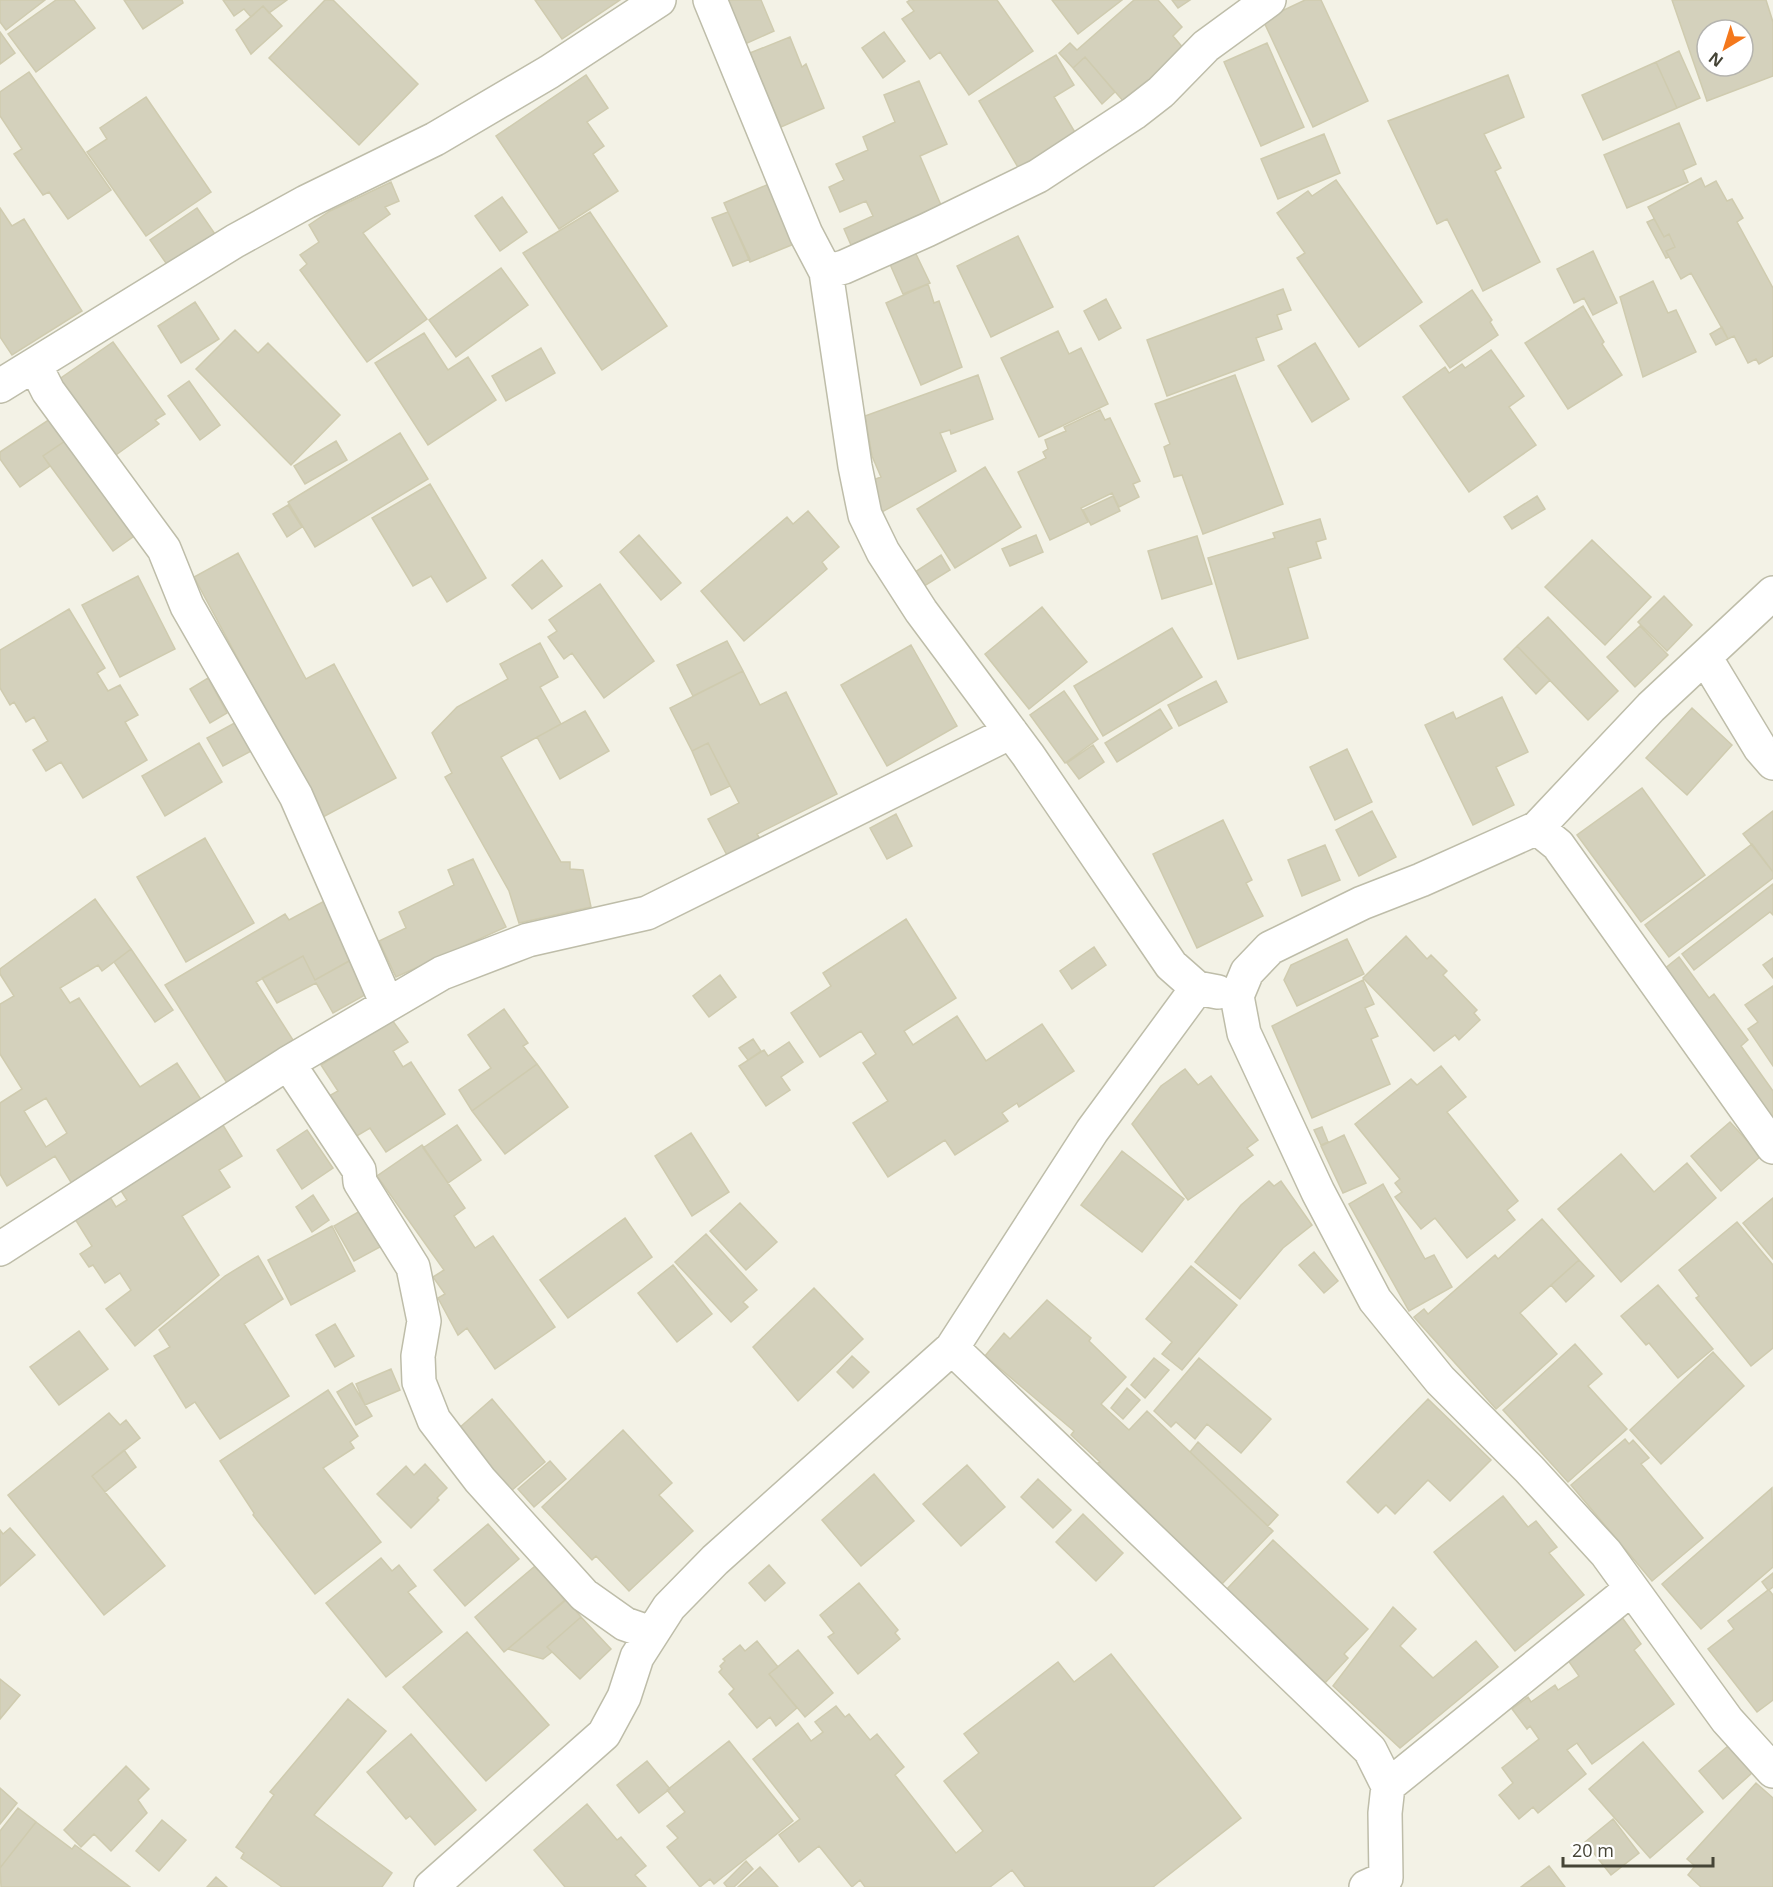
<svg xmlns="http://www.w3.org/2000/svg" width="1773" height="1887" viewBox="0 0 1773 1887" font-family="'Open Sans',sans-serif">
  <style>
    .building { fill: #d4d1bc; stroke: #cfcbaf; stroke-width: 1.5; fill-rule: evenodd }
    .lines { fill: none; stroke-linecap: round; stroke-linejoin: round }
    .minor-casing { stroke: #bebda9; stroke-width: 36 }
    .minor { stroke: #fff; stroke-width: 33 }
  </style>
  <rect width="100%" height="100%" fill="#f3f2e6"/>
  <path class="building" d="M0,0h45l-39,30 -6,-8z
    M56,0h18l21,28 -59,44 -28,-38z
    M124,0h58l1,3 -40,26z
    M223,0h64l-18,13 -6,-7 -12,11 -7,-8 -10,7z
    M325,0h8l85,84 -59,61 -90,-87z
    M535,0h85l-58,39z
    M726,0h35l13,31 -29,13z
    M910,0h87l36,51 -64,44 -29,-43 -10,7 -28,-40 12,-8 -7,-9z
    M1052,0h70l-44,34z
    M1134,0h24l24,27 -9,9 11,13 -60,53 -39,-45 -12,11 -14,-15 11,-10 7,7z
    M1172,0h18l-12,8z
    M1305,0h16l47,101 -55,26 -50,-107z
    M1672,0h94l7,22v54l-66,25zM1707,30h36v36h-36z
    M263,6l19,20 -31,28 -15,-24z
    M0,32l15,21 -15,11z
    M884,32l21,29 -22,17 -21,-30z
    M790,37l12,30 4,-3 18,44 -43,19 -31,-74z
    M1267,43l37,84 -43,19 -37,-84z
    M1679,51l21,47 -23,10 -21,-46z
    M1056,55l18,30 -20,12 22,37 -57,35 -40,-68z
    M1085,57l30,35 -13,12 -29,-36z
    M1656,62l21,46 -74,32 -21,-45z
    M29,72l82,118 -43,29 -19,-27 -6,3 -29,-41 8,-5 -22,-33v-24z
    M586,75l22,33 -21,14 17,24 -11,8 25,37 -59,38 -63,-93z
    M1508,75l16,42 -40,17 17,34 -6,3 45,91 -57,29 -36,-72 -10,5 -49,-103z
    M919,81l28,63 -27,12 21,49 -90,40 -7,-16 29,-13 -7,-15 -26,11 -11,-25 15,-7 -8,-16 32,-14 -5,-13 32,-15 -11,-27z
    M146,97l65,95 -65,44 -59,-84 20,-13 -7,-11z
    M1679,123l17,41 -13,6 5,12 -61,26 -23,-53z
    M1324,134l16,39 -62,26 -17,-40z
    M1701,178l4,9 11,-6 11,20 5,-2 11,19 -6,4 36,66v68l-14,8 -3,-5 -8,4 -14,-27 -6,3 -37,-66 -10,6 -15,-28 9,-4 -6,-13 -5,3 -16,-30z
    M1336,180l86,122 -63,45 -62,-89 8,-5 -28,-40 31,-22 4,5z
    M391,182l8,19 -14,6 5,7 -27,19 64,86 -60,43 -67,-92 7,-6 -7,-9 19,-13 -10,-17 21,-14z
    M769,184l25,60 -44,18 -26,-59z
    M502,197l25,35 -27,19 -25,-35z
    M0,208l12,18 12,-7 58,92 -70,44 -12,-18z
    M197,208l18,26 -47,32 -18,-26z
    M590,212l77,114 -65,44 -79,-117z
    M728,212l22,47 -17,7 -21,-48z
    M1654,219l10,18 5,-3 6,13 -9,4 3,6 -3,1 -19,-36z
    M1018,236l35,71 -62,30 -34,-71z
    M1593,251l24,52 -24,12 -9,-17 -10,5 -17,-34z
    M915,252l15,31 -27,11 -14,-32z
    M501,268l27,37 -72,52 -27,-37z
    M1653,281l15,32 8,-3 20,42 -53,25 -23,-80z
    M928,284l6,19 5,-2 23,66 -41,18 -35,-82z
    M1283,289l8,21 -14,5 5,14 -26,9 8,22 -97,36 -20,-56z
    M1472,290l20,30 -2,2 8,13 -48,33 -30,-42z
    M1106,299l15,29 -22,12 -15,-29z
    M195,302l24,37 -38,24 -23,-37z
    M1583,306l21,36 -2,2 20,31 -54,34 -43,-66z
    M1722,327l6,12 -12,6 -6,-11z
    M235,330l23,23 10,-10 72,72 -49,50 -95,-96z
    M1058,331l11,23 12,-6 27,56 -69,33 -38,-79z
    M424,333l24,37 20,-13 28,43 -68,45 -53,-82z
    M113,342l52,72 -10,6 4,4 -46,33 -55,-77z
    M1315,343l34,56 -37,23 -34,-56z
    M541,348l14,25 -49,28 -14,-25z
    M1491,350l33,46 -15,11 27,38 -67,47 -66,-95 42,-30 4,6 13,-9 3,4z
    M978,375l15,44 -42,15 -1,-4 -10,3 16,38 -74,41 -9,-32 8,-3 -9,-21 -7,-40z
    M1235,375l48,129 -80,30 -21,-59 -8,2 -10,-30 6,-3 -15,-40z
    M189,381l31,44 -20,15 -32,-44z
    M1100,410l5,10 5,-2 30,63 -7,3 6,13 -20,10 -7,-14 -31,15 7,14 -38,18 -32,-68 28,-14 -3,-6 5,-3 -3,-9 21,-9 -2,-4z
    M53,417l15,22 -25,17 7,10 -30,21 -20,-28v-7z
    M400,433l28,46 -113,68 -27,-45z
    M68,439l69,95 -24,17 -70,-95z
    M336,441l11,19 -42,24 -11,-18z
    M985,467l36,60 -66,41 -38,-59z
    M430,484l56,94 -39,24 -16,-26 -18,10 -41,-68z
    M1113,496l7,15 -29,14 -8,-15z
    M1537,496l8,13 -33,20 -8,-12z
    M288,505l14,22 -15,10 -14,-23z
    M808,511l31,36 -17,15 5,7 -83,72 -43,-50 86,-74 6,7z
    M1320,519l6,20 -10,3 5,16 -33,10 20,70 -70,21 -30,-101 67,-20 -2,-5z
    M639,535l42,48 -20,17 -41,-48z
    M1036,535l7,17 -33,14 -8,-17z
    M1197,536l15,48 -50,15 -14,-48z
    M1592,540l59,57 -46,48 -60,-58z
    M238,553l68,126 28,-15 62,114 -73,39 -129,-240z
    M941,555l9,15 -29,18 -9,-14z
    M542,560l20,26 -30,23 -20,-24z
    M138,576l37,73 -55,28 -38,-72z
    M600,584l54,77 -50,37 -32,-45 -8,6 -16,-22 9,-6 -8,-11z
    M1664,596l28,29 -25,26 -29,-29z
    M1042,607l45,55 -58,47 -44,-55z
    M69,609l36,59 -8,5 11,18 12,-6 18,30 -13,7 22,38 -64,38 -22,-36 -15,9 -13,-21 15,-9 -14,-24 -8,5 -12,-20 -4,3 -10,-17v-38z
    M1548,617l70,74 -30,29 -71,-74z
    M1640,626l28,29 -33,32 -28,-30z
    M1172,628l30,49 -99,59 -29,-50z
    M727,641l16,30 -50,25 -16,-31z
    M540,643l18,34 -18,10 21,37 -60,33 60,105h9v7l13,1 8,37 -72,16 -10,-32 -64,-114 7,-4 -20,-40 25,-26 51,-28 -8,-15z
    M911,645l46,81 -70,40 -46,-81z
    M1517,646l33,34 -14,14 -32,-35z
    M743,671l17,34 26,-13 51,102 -80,40 5,8 -33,17 -21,-40 31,-16 -31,-60 -16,8 -22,-43z
    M208,678l19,35 -17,10 -20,-34z
    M1216,681l11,21 -48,24 -11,-21z
    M1064,691l34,48 -33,24 -35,-48z
    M1502,697l26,55 -32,15 18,38 -41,20 -48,-100 28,-13 3,7z
    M1692,708l40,37 -45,50 -41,-37z
    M1160,709l12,19 -55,34 -12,-19z
    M585,711l24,40 -49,28 -23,-42z
    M240,720l15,29 -32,17 -16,-28z
    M199,743l23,39 -57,34 -23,-40z
    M708,743l22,43 -19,9 -19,-44z
    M1093,745l11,17 -25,17 -12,-16z
    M1347,749l25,53 -37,18 -25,-53z
    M1642,788l63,87 -64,47 -64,-87z
    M1372,811l24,46 -37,19 -23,-46z
    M1773,811v61l-30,-38z
    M896,814l16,32 -25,13 -17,-31z
    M1223,820l29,60 -6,3 17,33 -66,32 -44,-94z
    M205,838l49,85 -68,39 -49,-85z
    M1752,844l21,28v6l-104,79 -24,-32z
    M1325,845l15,35 -38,16 -14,-36z
    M473,859l33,68 -110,50 -17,-36 27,-13 -7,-16 55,-27 -6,-15z
    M1773,884v31l-3,-3 -76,58 -12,-16z
    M330,898l26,59 -41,23 -12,-24 -47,26 37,58 -66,43 -62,-98 120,-71 4,6z
    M95,899l36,50 -29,22 -4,-6 -38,23 10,15 9,-5 61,89 37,-24 25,38 -130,83 -17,-28 -48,30 -7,-12v-71l22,-14 -22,-35v-50l14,-8 -14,-22v-5zM46,1098l21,35 -21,14 -22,-36z
    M906,919l50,79 -52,33 9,14 44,-29 29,45 56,-37 32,47 -55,36 -2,-4 -15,10 6,8 -53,34 -10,-15 -57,37 -35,-54 35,-22 -25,-38 13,-9 -15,-23 -41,26 -29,-44 40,-27 -8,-13z
    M1406,936l21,23 4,-4 16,16 -4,4 34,35 -3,3 6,7 -21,20 -4,-5 -21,16 -71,-73z
    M1347,939l17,35 -67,32 -13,-26 7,-15z
    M1094,947l12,18 -34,24 -12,-18z
    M131,949l42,61 -18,12 -41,-60z
    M303,956l12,24 38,-21 12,36 -32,18 -17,-30 -39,20 -15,-25z
    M1679,957l30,41 5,-4 34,46 -7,6 32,45v34l-110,-155z
    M1773,958v20l-10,-13z
    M720,975l16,22 -27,20 -16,-21z
    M1363,980l11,24 -9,4 13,28 -7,3 19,45 -78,34 -40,-92z
    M1773,986v80l-25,-37 10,-7 -13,-17z
    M504,1009l24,34 -5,3 14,18 -65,47 -13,-21 32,-22 -23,-33z
    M392,1020l16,22 -15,9 10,16 8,-5 34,52 -59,38 -16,-24 -15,9 -26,-41 9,-5 -17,-26z
    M753,1039l8,12 -13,9 -9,-12z
    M789,1042l14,20 -22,15 9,13 -24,16 -27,-40 25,-16 4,6z
    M537,1064l31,43 -63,47 -33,-43z
    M1441,1066l25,31 -19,15 71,89 -11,9 8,10 -48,38 -32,-40 -14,11 -26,-32 7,-5 -7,-9 5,-4 -45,-55 56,-45 6,6z
    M1185,1069l13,16 13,-9 47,64 -11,8 6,7 -65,45 -56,-76 29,-38z
    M221,1122l21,34 -23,14 11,17 -48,29 37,59 -84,71 -29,-37 25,-19 -11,-17 -15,10 -12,-18 -4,2 -9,-13 12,-8 -17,-27 35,-22 6,10 11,-7 -9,-14z
    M1730,1122l31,34 -40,35 -30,-35z
    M457,1125l24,35 -33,23 -25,-35z
    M1322,1127l6,15 -7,3 -7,-15z
    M307,1130l26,38 -31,21 -25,-39z
    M691,1133l38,59 -37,24 -37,-60z
    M1344,1135l22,48 -23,10 -22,-47z
    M422,1145l43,63 -11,8 21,32 18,-12 62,91 -60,42 -28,-41 -9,7 -20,-37 7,-4 -12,-17 11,-7 -67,-94z
    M1122,1151l62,48 -42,53 -61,-47z
    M1621,1154l33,38 33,-29 29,35 -95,84 -63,-73z
    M1269,1181l5,5 7,-5 31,44 -29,23 -43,51 -45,-37 46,-57z
    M1383,1184l42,75 9,-4 18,32 -43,24 -60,-107z
    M313,1195l16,25 -17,12 -16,-25z
    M1773,1198v61l-30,-36z
    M740,1203l37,39 -31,28 -36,-39z
    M360,1211l20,36 -26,14 -20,-35z
    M625,1218l27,39 -84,61 -28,-38z
    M1542,1219l37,41 -59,53 37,41 -61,55 -82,-92 10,-8 4,5 67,-59 3,4z
    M1737,1222l36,43v83l-22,18 -55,-68 3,-2 -20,-26z
    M332,1226l23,45 -64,34 -23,-45z
    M706,1234l51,56 -14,12 5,5 -17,15 -56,-60z
    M1314,1252l24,29 -14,12 -25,-28z
    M258,1256l25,43 -39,25 45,72 -69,43 -25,-37 -9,6 -32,-52 16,-9 -11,-17 66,-54z
    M1579,1260l15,16 -28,26 -15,-17z
    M673,1265l39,49 -35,28 -39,-49z
    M1191,1266l46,39 -55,65 -20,-16 10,-12 -26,-23z
    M1658,1285l55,64 -35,29 -29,-35 -3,2 -25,-29z
    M814,1288l49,51 -65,62 -45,-54z
    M1047,1300l44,38 -2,3 37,36 -25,27 28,26 18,-19 126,120 -51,53 -126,-120 4,-2 -29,-27 3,-4 -89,-75 19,-23 6,6z
    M335,1324l19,32 -19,11 -19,-32z
    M79,1331l29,38 -49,36 -29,-38z
    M1575,1344l27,30 -14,12 39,43 -59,53 -65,-72z
    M1713,1352l31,34 -83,78 -31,-34z
    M852,1356l17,16 -16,16 -16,-16z
    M1154,1358l15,12 -24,28 -14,-13z
    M1199,1358l72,61 -30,34 -34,-29 -12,15 -19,-17 -5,5 -17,-16z
    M391,1369l9,21 -35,15 -9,-21z
    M352,1383l20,33 -16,9 -19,-33z
    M1127,1388l13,12 -17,19 -12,-11z
    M328,1390l30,46 -8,6 4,6 -31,20 58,74 -66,52 -62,-79 1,-2 -34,-52z
    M492,1399l53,63 -34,29 -53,-62z
    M1428,1399l63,61 -41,41 -22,-21 -33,34 -9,-9 -8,8 -31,-31z
    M109,1413l11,12 6,-5 14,18 -48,38 73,90 -61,49 -96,-120z
    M623,1430l49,53 -13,12 34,36 -64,60 -33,-35 -4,4 -50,-53z
    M1625,1439l4,5 4,-4 16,18 -8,6 62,74 -51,43 -81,-96z
    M1198,1442l80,73 -10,11 -78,-74z
    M124,1450l12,17 -31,25 -13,-16z
    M550,1461l16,18 -32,28 -16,-18z
    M425,1464l22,24 -10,10 2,2 -28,28 -34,-34 29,-28 8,9z
    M967,1465l38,42 -44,39 -38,-42z
    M874,1474l40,47 -53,45 -39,-46z
    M1038,1479l33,31 -18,18 -32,-31z
    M1772,1488l1,79 -72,62 -39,-45z
    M1503,1496l25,31 8,-6 21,26 -8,6 35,42 -69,56 -81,-99z
    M1083,1514l40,39 -27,28 -40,-39z
    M488,1524l31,35 -54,47 -31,-36z
    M10,1528l25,27 -35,31v-56l3,4z
    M1273,1540l95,89 -24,25 4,4 -23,25 -99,-93z
    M381,1558l11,13 7,-6 17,21 -8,6 34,40 -56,45 -60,-74z
    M769,1565l16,18 -20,18 -16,-18z
    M535,1566l3,4 2,-2 25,33 -61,51 -29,-35z
    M1773,1573v14l-4,3 4,5v105l-16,12 -49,-63 26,-20 -6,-8 40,-31 -6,-8z
    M859,1583l39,47 -3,3 5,6 -42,35 -30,-37 6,-4 -14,-18z
    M566,1599l15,18 -34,30 5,5 -9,7 -35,-10z
    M1393,1607l23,22 -16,17 33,32 43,-37 22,26 -98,81 -67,-62z
    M1621,1616l20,28 -7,6 40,54 -82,60 -15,-21 -10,7 19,24 -48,39 -5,-6 -14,12 -20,-24 14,-12 -11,-15 37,-29 -9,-13 -3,3 -15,-20 16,-12 3,5 24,-17 3,5 21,-14 -14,-20z
    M581,1617l30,32 -31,30 -33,-32z
    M467,1632l82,93 -63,56 -83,-94z
    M757,1641l21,26 -9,7 28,34 -21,18 -6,-9 -13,11 -28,-34 5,-5 -15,-17 3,-3 -2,-3 5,-5 -2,-2 17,-14 5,6z
    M798,1650l35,43 -28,24 -36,-43z
    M1111,1654l130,164 -88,69h-128l-13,-17 -22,17h-125l-5,-7 -8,7 -33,-41 -20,16 -20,-27 21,-16 -47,-60 45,-36 13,18 12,-9 -8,-10 21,-16 9,11 4,-3 21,26 7,-6 27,33 -9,8 61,78 27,-22 -39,-50 35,-28 -15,-19 94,-72 16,20z
    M0,1679l20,16 -20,24z
    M348,1699l38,32 -72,84 78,58 -10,14h-100l-41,-29 3,-5 -8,-6 38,-52 -4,-3z
    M411,1734l65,76 -41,35 -25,-29 -4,3 -39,-47z
    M729,1741l64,80 -79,63 -4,-5 -10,8 -33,-40 11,-9 -11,-12 18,-14 -18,-22z
    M1643,1742l60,70 -53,46 -61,-69z
    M1728,1746l24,27 -29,26 -24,-28z
    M647,1761l23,28 -31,24 -22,-28z
    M126,1766l23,23 -11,11 9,13 -36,38 -17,-17 -13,13 -17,-17z
    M1756,1783l17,15v89h-72l-13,-12 7,-9 -8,-7z
    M0,1788l17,15 -17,21z
    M587,1804l30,36 4,-3 25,29 -11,9 11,12h-81l-31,-37z
    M18,1808l18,14 -36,46v-37z
    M1613,1819l26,34 -28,22 -26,-33z
    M162,1820l24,20 -27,31 -23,-20z
    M36,1822l36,27 3,-4 55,42h-129l-1,-19z
    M746,1861l7,8 -19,18h-7l-3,-4z
    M1549,1866l16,21h-44z
    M760,1867l18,20h-40z
    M216,1877l11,10h-20z"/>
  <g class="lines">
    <g class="minor-casing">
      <path id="minor" d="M710,0l96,234 20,38 29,194 10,49 18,37 38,59 107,144 143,210 26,23 21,4
        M826,272l18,-5 83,-37 111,-54 96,-63 27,-21 45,-46 63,-46
        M35,365l13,26 116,158 23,57 109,190 91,208
        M0,386l235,-145 71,-39 129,-63 114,-67 110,-72
        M1773,593l-122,114 -114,121 -116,52 -59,23 -92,45 -23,24 -10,24 7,37 74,159 57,108 65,80 89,89 77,84 121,167 46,51
        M1705,657l55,91 13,15
        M1537,828l21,17 215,302
        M288,1063l71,107 1,12 53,85 11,54 -6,35 1,26 15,38 46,60 104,115 41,29 26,9
        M0,1249l288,-186 154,-90 86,-33 119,-27 364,-181
        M952,1348l418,402 18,36 -3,27 1,65 -20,9
        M1388,1786l243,-197
        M431,1887l173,-153 20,-37 13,-40 32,-50 46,-47 237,-212 140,-217 105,-143"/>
    </g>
    <use href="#minor" class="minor"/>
  </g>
  <g transform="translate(1725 48) rotate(218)"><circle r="28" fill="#ffffff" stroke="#b5b4af" stroke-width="1.5"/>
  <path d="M0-4.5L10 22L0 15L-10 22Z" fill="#f4781c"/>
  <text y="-9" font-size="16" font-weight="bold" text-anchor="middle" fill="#454436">N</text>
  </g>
  <path d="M1563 1857v9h150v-9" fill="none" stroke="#454436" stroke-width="3"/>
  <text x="1572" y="1857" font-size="18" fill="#454436" stroke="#ffffff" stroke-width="4.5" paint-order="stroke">20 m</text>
</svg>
